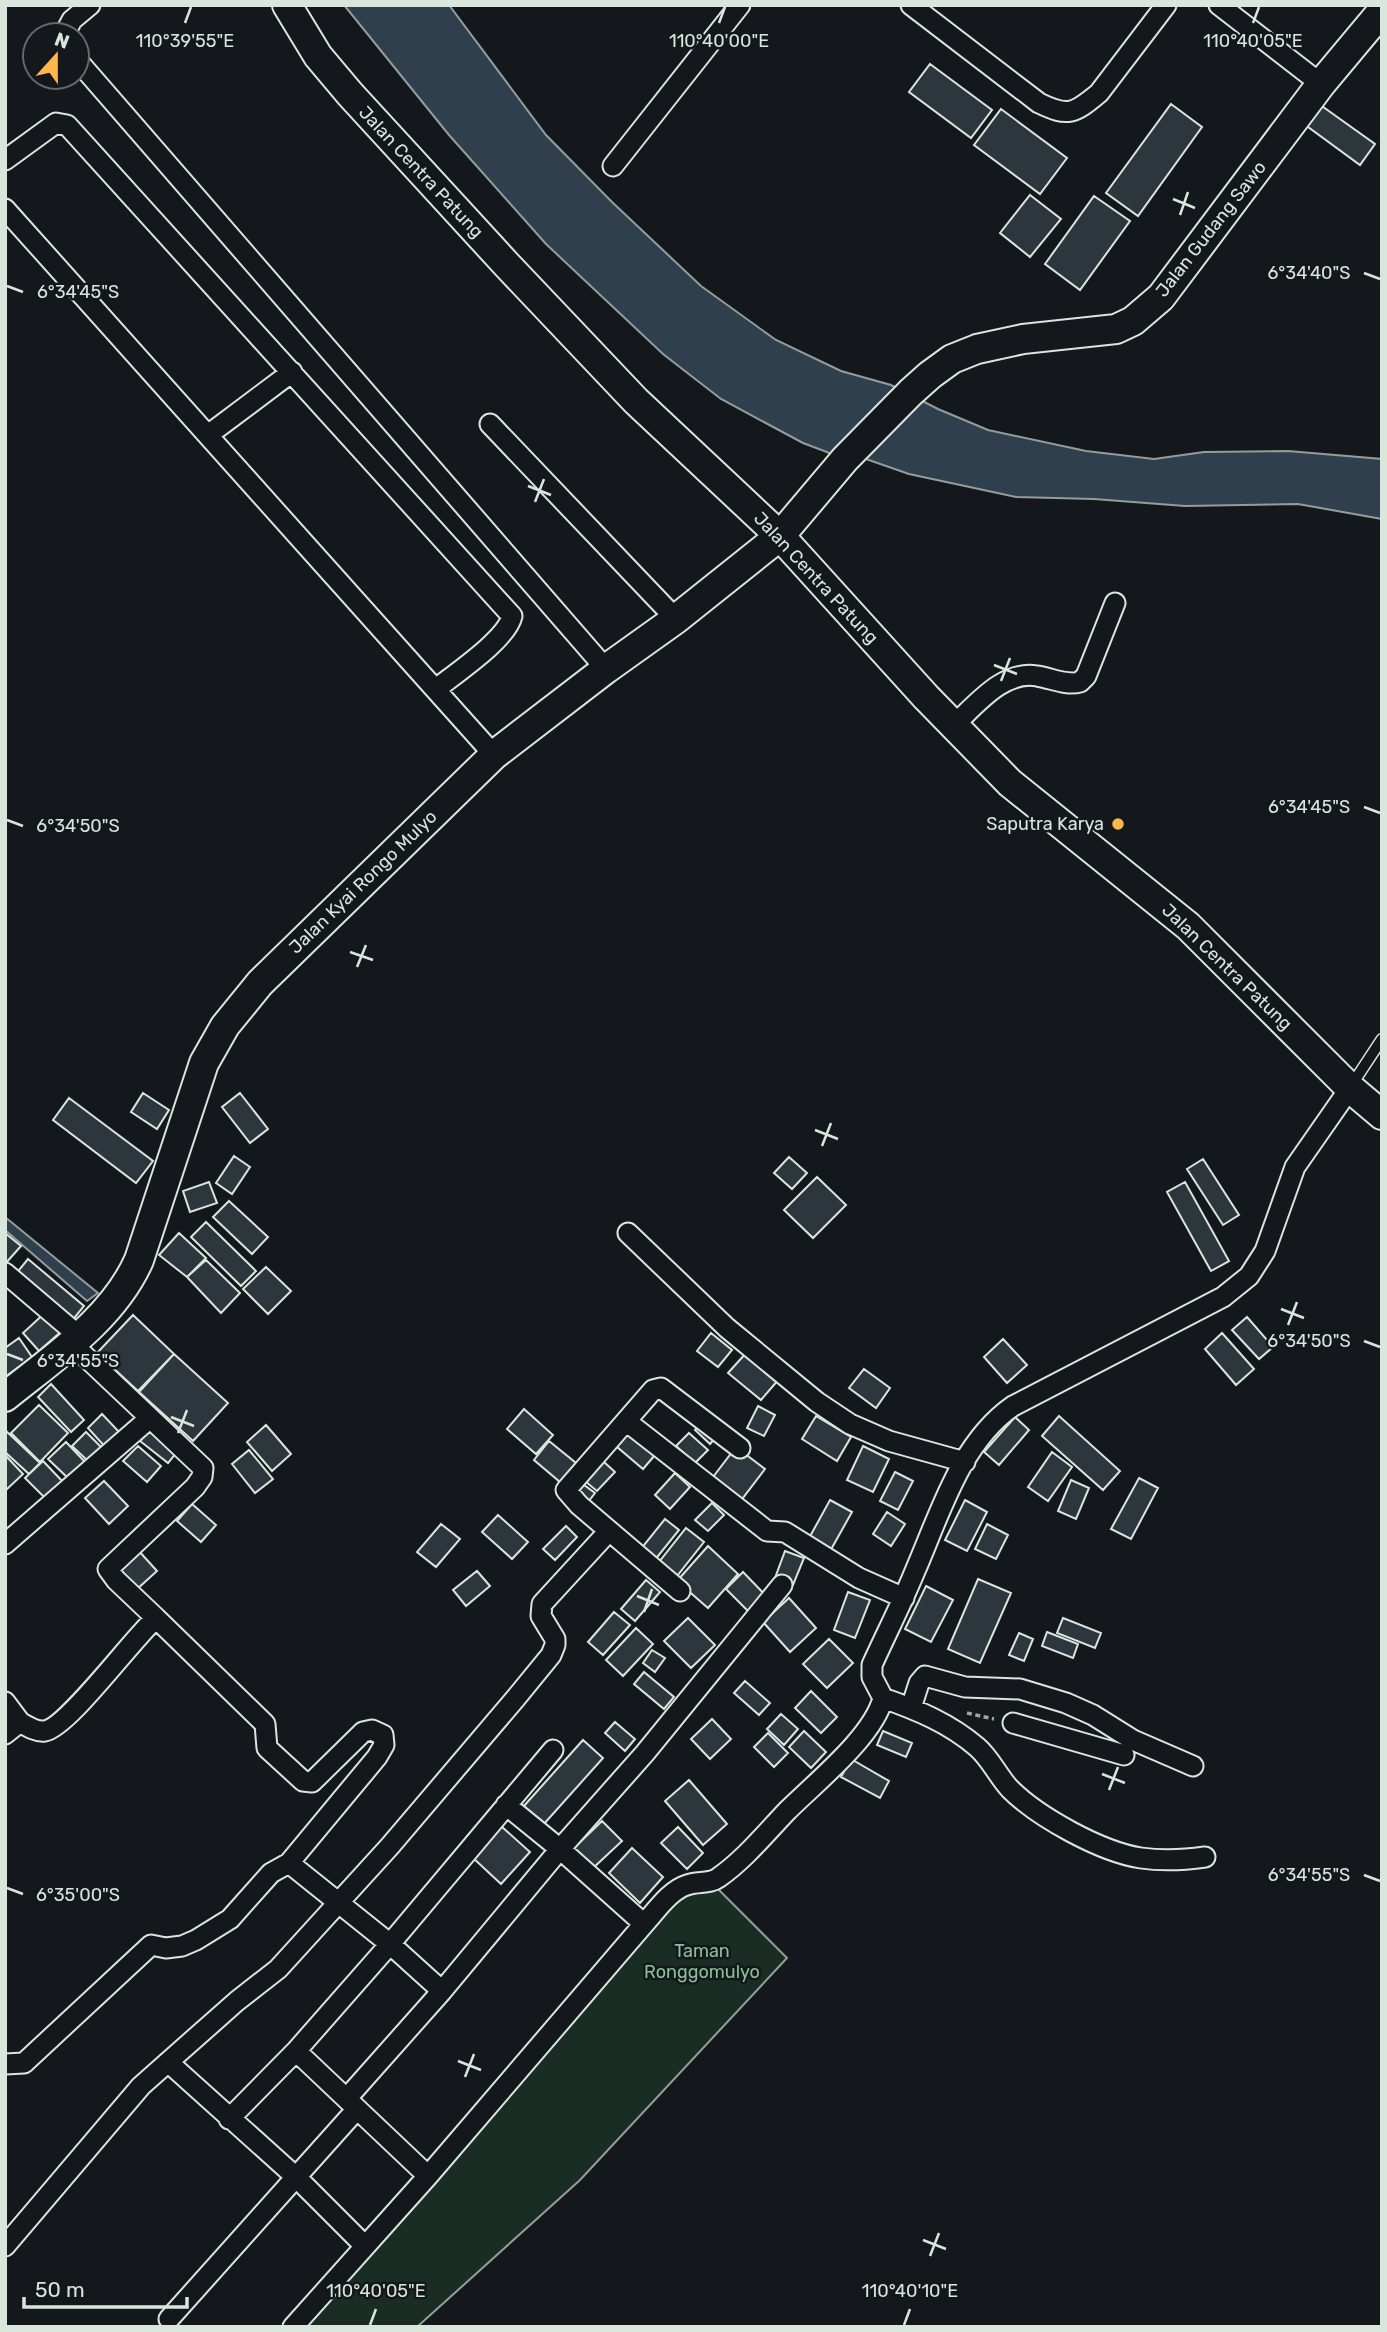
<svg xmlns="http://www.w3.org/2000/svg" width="1387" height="2332" viewBox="0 0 1387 2332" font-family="Rubik,sans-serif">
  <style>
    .green { fill: #1a2d24; stroke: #939e99; stroke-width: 2 }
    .water { fill: #2f3f4d; stroke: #939e99; stroke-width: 2 }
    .building { fill: #2c363c; stroke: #d8e6dc; stroke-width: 2 }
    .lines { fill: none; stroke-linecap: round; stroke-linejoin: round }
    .lane-casing { stroke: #d8e6dc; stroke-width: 13 }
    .street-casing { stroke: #d8e6dc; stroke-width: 23 }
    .secondary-casing { stroke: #d8e6dc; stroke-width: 32 }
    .path { stroke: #9da8a2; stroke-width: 3.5; stroke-dasharray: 5 3.5; stroke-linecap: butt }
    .lane { stroke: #14181c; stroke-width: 10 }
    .street { stroke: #14181c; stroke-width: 19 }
    .secondary { stroke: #14181c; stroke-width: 28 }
    .ticks { fill: none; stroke: #d8e6dc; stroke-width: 2.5 }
    .poi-dot { fill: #ffb74d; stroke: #14181c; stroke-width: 2.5 }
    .labels { text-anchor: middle; stroke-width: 5; stroke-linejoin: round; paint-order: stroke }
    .street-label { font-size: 18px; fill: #d8e6dc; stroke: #14181c }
    .poi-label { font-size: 18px; fill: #d8e6dc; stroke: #14181c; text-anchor: end }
    .park-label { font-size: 18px; fill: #8ac095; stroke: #14181c }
    .ticks-label { font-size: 18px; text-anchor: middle; fill: #d8e6dc; stroke: #14181c; stroke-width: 5; stroke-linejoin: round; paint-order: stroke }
  </style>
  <rect width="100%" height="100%" fill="#14181c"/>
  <path class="green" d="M716,1887l71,71 -207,222 -163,147h-118l381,-431z"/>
  <path class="water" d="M344,5h105l97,130 66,67 89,84 75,54 65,31 50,14 47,24 50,21 98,21 68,8 50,-7 84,-1 94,8v60l-84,-15 -113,2 -91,-7 -78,-2 -107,-23 -63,-22 -14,2 -29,-11 -82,-44 -58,-45 -117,-110 -97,-109z
    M5,1217l93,76 -11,8 -82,-71z"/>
  <path class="building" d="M930,64l62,46 -21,28 -62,-46z
    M1171,104l31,23 -64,89 -32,-23z
    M1319,104l56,40 -15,21 -56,-41z
    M1001,109l66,49 -27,36 -66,-49z
    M1030,195l31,24 -31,38 -30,-24z
    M1094,196l36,25 -50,69 -35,-26z
    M143,1093l26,17 -12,19 -26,-17z
    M240,1093l28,36 -18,14 -28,-36z
    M69,1098l84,63 -17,22 -83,-63z
    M234,1156l16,11 -18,27 -16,-11z
    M789,1157l18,16 -15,16 -18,-16z
    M1203,1159l36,56 -16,10 -36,-56z
    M817,1177l29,28 -33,33 -29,-28z
    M209,1182l8,21 -27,9 -7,-21z
    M1185,1182l44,79 -18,10 -44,-79z
    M229,1201l39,36 -16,17 -39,-37z
    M206,1222l50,49 -15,15 -50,-49z
    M5,1233l16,13 -16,18z
    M179,1233l27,25 -19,19 -28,-22z
    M28,1259l56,47 -13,16 -56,-47z
    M206,1260l34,33 -19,20 -34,-36z
    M266,1267l25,24 -23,23 -25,-25z
    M47,1311l17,18 -25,22 -16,-18z
    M133,1315l41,39 -36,37 -41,-38z
    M1247,1317l26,30 -14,12 -27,-29z
    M711,1333l21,17 -14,17 -21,-16z
    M1222,1333l32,36 -18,16 -31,-36z
    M19,1338l13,19 -27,20v-29z
    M1003,1339l24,26 -20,18 -23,-26z
    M747,1352l32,27 -18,21 -33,-27z
    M174,1354l54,49 -35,38 -54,-49z
    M864,1369l26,19 -14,20 -27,-20z
    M51,1384l33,36 -13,12 -33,-35z
    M39,1405l29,28 -28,29 -29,-29z
    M758,1406l17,9 -11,21 -17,-8z
    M524,1409l29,26 -17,19 -29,-25z
    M102,1414l19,20 -14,15 -19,-21z
    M816,1416l35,21 -14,24 -35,-22z
    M1059,1416l61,55 -17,19 -61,-54z
    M1015,1417l14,13 -30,35 -15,-13z
    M703,1421l15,14 -8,9 -15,-14z
    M266,1425l25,29 -19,17 -25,-29z
    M5,1430l35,33 -11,11 -24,-22z
    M150,1430l26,23 -8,10 -28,-22z
    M86,1432l17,17 -14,13 -17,-16z
    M627,1432l28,23 -12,14 -27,-23z
    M689,1433l19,17 -13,13 -19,-17z
    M549,1441l27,22 -16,19 -26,-22z
    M66,1442l20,21 -17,16 -21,-20z
    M138,1446l23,20 -14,16 -24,-21z
    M863,1446l26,13 -16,33 -26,-12z
    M736,1447l29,22 -26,34 -29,-22z
    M249,1450l24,29 -18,14 -23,-29z
    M1052,1452l20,15 -24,34 -20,-14z
    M5,1455l18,19 -18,17z
    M43,1461l21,22 -19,15 -20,-20z
    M604,1462l11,10 -18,19 -11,-9z
    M895,1472l18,9 -15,29 -18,-9z
    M675,1473l15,14 -20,22 -15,-14z
    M1139,1478l19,10 -27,51 -20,-10z
    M1071,1480l18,8 -13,31 -18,-8z
    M104,1481l24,25 -19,18 -24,-26z
    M580,1482l15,11 -7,9 -14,-11z
    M830,1500l22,12 -23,41 -21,-13z
    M965,1500l22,12 -20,39 -22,-11z
    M712,1503l12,12 -16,16 -13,-11z
    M192,1504l24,21 -15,17 -24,-21z
    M887,1512l18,12 -14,22 -18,-12z
    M498,1515l30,27 -16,17 -30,-27z
    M665,1519l14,11 -25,31 -14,-11z
    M441,1524l19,15 -24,28 -19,-15z
    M987,1524l21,11 -12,24 -21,-10z
    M566,1526l11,11 -22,23 -12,-11z
    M686,1528l18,14 -31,39 -18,-14z
    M708,1546l30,28 -30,34 -31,-27z
    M138,1550l19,21 -21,19 -19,-20z
    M785,1551l19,7 -11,27 -18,-7z
    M477,1571l13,15 -24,20 -13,-16z
    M743,1572l26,27 -17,16 -26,-26z
    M978,1579l33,14 -31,70 -32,-14z
    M646,1580l14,12 -25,29 -14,-12z
    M926,1586l27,14 -22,42 -26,-13z
    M848,1592l22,8 -15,38 -21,-8z
    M789,1598l27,30 -26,24 -27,-30z
    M614,1612l16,13 -27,30 -15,-13z
    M688,1618l27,27 -24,23 -27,-27z
    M1063,1618l38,15 -6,15 -38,-15z
    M636,1628l17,16 -30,32 -17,-16z
    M1047,1632l31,12 -5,14 -31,-12z
    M1019,1633l14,6 -9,22 -15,-6z
    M829,1639l24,24 -26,25 -24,-24z
    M652,1650l13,8 -10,14 -12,-9z
    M644,1672l30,25 -10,12 -30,-25z
    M745,1681l25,22 -11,12 -25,-22z
    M811,1691l26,26 -16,16 -26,-25z
    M781,1714l17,15 -14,16 -17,-16z
    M712,1719l19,20 -21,20 -19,-20z
    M615,1722l20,17 -10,12 -20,-18z
    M804,1731l22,21 -15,16 -22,-21z
    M883,1731l29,12 -6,14 -29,-12z
    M768,1733l20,20 -14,14 -20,-20z
    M583,1740l20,18 -60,67 -20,-18z
    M851,1759l38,22 -9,17 -39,-21z
    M689,1780l38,44 -24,21 -38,-44z
    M602,1821l20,20 -30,28 -19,-20z
    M501,1826l29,26 -29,32 -29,-27z
    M678,1827l25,26 -16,16 -26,-26z
    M632,1848l31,29 -23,26 -31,-30z"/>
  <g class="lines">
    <g class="lane-casing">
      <path id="lane" d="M1351,1086l31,-47"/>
    </g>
    <g class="street-casing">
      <path id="street" d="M911,5l128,98c29,14 35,11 60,-10l67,-88
        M1219,5l102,79
        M64,35l8,-15 18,-15
        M77,60l529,609
        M5,160l51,-37 11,2 445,491c-5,23 -56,57 -76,73
        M613,166l127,-161
        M5,209l489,546
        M490,424l186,195
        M208,435l84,-63
        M954,725c22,-20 49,-55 83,-49 14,2 29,10 43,6l6,-6 29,-73
        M628,1233l99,95 90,74 33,22 39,17 76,21
        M5,1273l74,63
        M71,1343l132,125 -1,9 -7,10 -87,82 8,11 40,38
        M626,1421l27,-31 8,-2 79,60
        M5,1544l145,-126
        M680,1591l-101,-86 -13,-15 60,-69 141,110 18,1 74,46 45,20
        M883,1698c34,12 66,25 94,49 13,11 21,29 33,42 28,28 91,63 131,69 21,3 43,2 64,-1
        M5,1702l15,20
        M911,1708l8,-25 6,-7 40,11 55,2 46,14 27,12 40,25 60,26
        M1013,1723l111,32
        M5,1734l15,-12c8,5 16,10 25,9 23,-4 88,-93 111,-113l109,106 2,24 36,33 9,1 51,-50 9,-2 11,5 1,10 -7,12 -88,106
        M506,1805l54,44 84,75
        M296,2051l94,-107 163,-194
        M168,2062l129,116 68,68
        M5,2064l19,-1 127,-118 15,3 16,-2 14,-6 34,-21 41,-46 18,-10 101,81 52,47
        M347,2098l95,-107 118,-142 85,-96 137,-168
        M229,2119l67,-68 132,125
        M5,2246l136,-160 96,-85 41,-32 112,-123 125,-147 36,-44 4,-10v-6l-14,-23 1,-12 67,-73
        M169,2319l188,-210
        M293,2327l135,-151 216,-252c12,-13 26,-34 43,-39 10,-4 23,-1 31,-7 26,-18 47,-44 69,-67 28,-28 87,-75 96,-113l-11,-21v-12c14,-31 30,-62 43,-94 25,-57 45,-128 98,-165l210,-109 26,-21 16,-25 30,-84 55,-79"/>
    </g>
    <g class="secondary-casing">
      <path id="secondary" d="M287,5l31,51 32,38 157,171 129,136 144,135 146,161 84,86 178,143 162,162 32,27
        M5,1397c48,-39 108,-78 134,-137l65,-197 21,-37 35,-43 234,-228 112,-86 70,-50 104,-83 65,-77 66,-67 19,-17 22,-16 25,-10 46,-10 93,-10 17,-8 28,-24 160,-213 61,-73"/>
    </g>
    <path class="path" d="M967,1713l27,6"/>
    <use href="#lane" class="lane"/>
    <use href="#street" class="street"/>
    <use href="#secondary" class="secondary"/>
  </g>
  <path class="ticks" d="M185,23l6,-16M719,23l6,-16M1253,23l6,-16M1173,199l22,9M1180,215l8,-23M1364,273l16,6M7,286l16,6M528,486l23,9M535,502l9,-23M994,665l23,9M1001,681l9,-23M1364,807l16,6M7,820l16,6M350,952l23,8M357,967l9,-22M815,1130l23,9M822,1146l9,-23M1281,1309l23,9M1288,1325l9,-23M1364,1341l16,6M7,1354l16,6M171,1417l23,9M178,1433l9,-23M637,1596l22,9M644,1612l8,-23M1102,1774l23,9M1109,1790l9,-23M1364,1875l16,6M7,1888l16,6M458,2061l23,9M465,2077l9,-23M923,2240l23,9M930,2256l9,-23M370,2325l6,-16M904,2325l6,-16"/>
  <circle class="poi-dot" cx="1118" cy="824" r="7"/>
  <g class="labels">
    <g class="street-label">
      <text transform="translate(421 172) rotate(47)" y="6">Jalan Centra Patung</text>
      <text transform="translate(1211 229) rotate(-52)" y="6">Jalan Gudang Sawo</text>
      <text transform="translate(816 578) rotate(47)" y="6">Jalan Centra Patung</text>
      <text transform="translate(363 882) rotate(-44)" y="6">Jalan Kyai Rongo Mulyo</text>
      <text transform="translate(1227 967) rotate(44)" y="6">Jalan Centra Patung</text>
    </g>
    <g class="poi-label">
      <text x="1104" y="830">Saputra Karya</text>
    </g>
    <g class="park-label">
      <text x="702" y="1957">Taman<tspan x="702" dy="21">Ronggomulyo</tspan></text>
    </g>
  </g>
  <g class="ticks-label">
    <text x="185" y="47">110°39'55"E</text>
    <text x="719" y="47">110°40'00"E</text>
    <text x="1253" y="47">110°40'05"E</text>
    <text x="1309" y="279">6°34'40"S</text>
    <text x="78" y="298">6°34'45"S</text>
    <text x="1309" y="813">6°34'45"S</text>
    <text x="78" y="832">6°34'50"S</text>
    <text x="1309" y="1347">6°34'50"S</text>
    <text x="78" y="1367">6°34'55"S</text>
    <text x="1309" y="1881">6°34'55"S</text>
    <text x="78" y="1901">6°35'00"S</text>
    <text x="376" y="2297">110°40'05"E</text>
    <text x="910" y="2297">110°40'10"E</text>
  </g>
  <rect width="1387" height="2332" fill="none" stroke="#d8e6dc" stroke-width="14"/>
  <g transform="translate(56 56) rotate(21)"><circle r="33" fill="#14181c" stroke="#626a69" stroke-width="2"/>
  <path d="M0-5L12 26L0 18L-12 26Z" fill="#ffb74d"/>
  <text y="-10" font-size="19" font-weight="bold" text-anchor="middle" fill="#d8e6dc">N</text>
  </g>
  <path d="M24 2297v10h163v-10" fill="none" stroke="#d8e6dc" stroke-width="3.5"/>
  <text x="35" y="2297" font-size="21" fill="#d8e6dc" stroke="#14181c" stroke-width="5" paint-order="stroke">50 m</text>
</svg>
